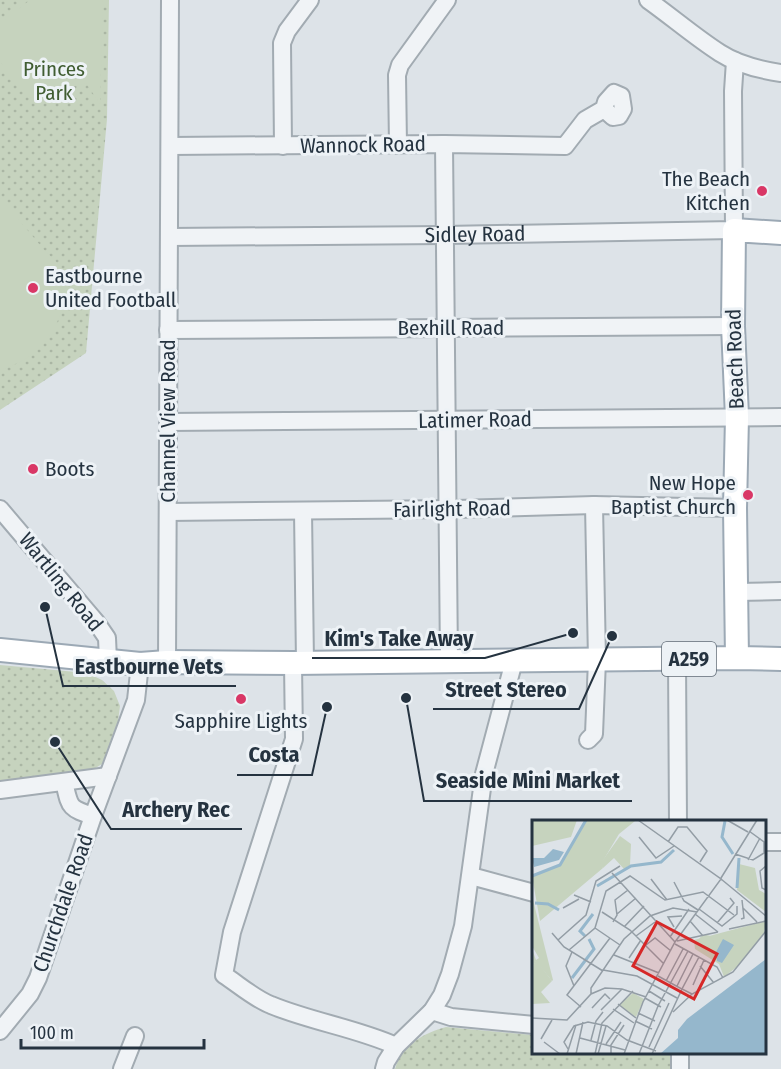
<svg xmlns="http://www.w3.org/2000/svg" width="781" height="1069" viewBox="0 0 781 1069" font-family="'Fira Sans Condensed',sans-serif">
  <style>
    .grass { fill: url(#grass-dots) }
    .garden { fill: #c6d3be }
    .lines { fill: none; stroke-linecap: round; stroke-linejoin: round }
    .minor-casing { stroke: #a2abb2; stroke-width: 20 }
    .major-casing { stroke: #9ca9b5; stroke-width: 26 }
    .minor { stroke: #f0f3f6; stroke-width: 16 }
    .major { stroke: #fff; stroke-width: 22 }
    .poi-dot { fill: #d93766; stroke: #edf2f6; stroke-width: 2 }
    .labels { text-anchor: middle; stroke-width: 6; stroke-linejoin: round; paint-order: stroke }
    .shield { fill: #edf2f6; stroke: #616c77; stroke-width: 1.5 }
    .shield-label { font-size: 20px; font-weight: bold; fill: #253340 }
    .park-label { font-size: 21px; fill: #405d32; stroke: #edf2f6 }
    .street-label { font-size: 21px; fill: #253340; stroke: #edf2f6 }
    .poi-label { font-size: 21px; fill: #253340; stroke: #edf2f6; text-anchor: end }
    .inset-river { fill: none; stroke: #95b7cc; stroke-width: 3 }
    .inset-road { fill: none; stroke: #939da5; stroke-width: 1.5 }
    .view { fill: #d62828; fill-opacity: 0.15; stroke: #d62828; stroke-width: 3 }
    .inset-edge { fill: none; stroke: #253340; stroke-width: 3 }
    .leader { fill: none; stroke: #253340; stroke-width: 2 }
    .callout-dot { fill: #253340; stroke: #edf2f6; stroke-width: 2 }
    .callout-label { font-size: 22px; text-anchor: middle; font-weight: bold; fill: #253340; stroke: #edf2f6; stroke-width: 6; stroke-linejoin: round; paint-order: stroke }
  </style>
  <defs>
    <pattern id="grass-dots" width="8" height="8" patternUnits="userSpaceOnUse" patternTransform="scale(1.5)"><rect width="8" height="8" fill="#c6d3be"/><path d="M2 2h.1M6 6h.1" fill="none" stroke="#aab6a4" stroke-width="1.8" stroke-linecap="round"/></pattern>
  </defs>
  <rect width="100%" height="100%" fill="#dde3e8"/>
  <path class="grass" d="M0,0h109l-2,119 -21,234 -86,57z
    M0,665l87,8 15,7 12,11 6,15 -2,15 -16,43 -10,6 -13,3 -79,12z
    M446,1027l87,8 1,17 136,1 1,16h-276c7,-24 29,-36 51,-42z"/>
  <path class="garden" d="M30,0h73l-3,104 -14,-21 -56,15 -30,-36v-39z
    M0,198c15,17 30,35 45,53 6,6 15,13 18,21 4,7 2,20 1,27 -7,38 -28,60 -64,71z"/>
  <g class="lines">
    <g class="minor-casing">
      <g id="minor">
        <path d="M648,0c24,17 47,37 72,53 17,11 41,17 61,20"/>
        <path d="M444,144l5,518"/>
        <path d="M398,145l-1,-70 3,-10 47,-65"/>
        <path d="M170,146l274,-2 121,2 20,-26 19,-11 9,8 6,-1 4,-7 -2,-13 -7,-3 -8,9 -2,7"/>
        <path d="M283,146l-1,-103 5,-12 23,-31"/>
        <path id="s1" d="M169,237l276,-2 289,-5 -1,-139 2,-30"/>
        <path d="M168,330l565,-4"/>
        <path d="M168,422l613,-5"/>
        <path d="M0,509l96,113 11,16 1,22"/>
        <path d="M303,511l2,152"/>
        <path d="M168,512l288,-3 138,-4 141,3"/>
        <path d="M737,592l44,-1"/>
        <path d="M677,659l1,163"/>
        <path d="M167,662l3,-662"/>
        <path d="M293,663l1,76 -62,193 -8,43c14,9 31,24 47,30 41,17 85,23 125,41"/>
        <path d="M588,740l6,-6 3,-74 -3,-155"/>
        <path d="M64,782c6,25 4,26 29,34"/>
        <path d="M0,790l108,-14"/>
        <path d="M765,842h16"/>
        <path d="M471,876l63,17"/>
        <path d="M432,1011l19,6 83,8"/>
        <path d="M0,1031l30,-37 8,-16 55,-162 43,-116 4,-36"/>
        <path d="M680,1052v17"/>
        <path d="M122,1069l13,-33"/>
        <path d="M384,1069l2,-7 10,-16 36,-35 10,-16 8,-21 13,-48 21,-152 30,-113"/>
      </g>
    </g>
    <g class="major-casing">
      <path id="major" d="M0,650l140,14 27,-2 126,1 444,-5 44,1
        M737,658l-2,-150 2,-91 -4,-91 1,-96 47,3"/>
    </g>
    <use href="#minor" class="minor"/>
    <use href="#major" class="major"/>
  </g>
  <g class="poi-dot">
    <circle cx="762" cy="191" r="6"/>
    <circle cx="33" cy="288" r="6"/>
    <circle cx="33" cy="469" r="6"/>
    <circle cx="748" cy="495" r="6"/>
    <circle cx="241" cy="699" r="6"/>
  </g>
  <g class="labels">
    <rect class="shield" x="662" y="642" width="54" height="34" rx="4.5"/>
    <g class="shield-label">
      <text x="689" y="666">A259</text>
    </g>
    <g class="park-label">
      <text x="54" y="76">Princes<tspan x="54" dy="24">Park</tspan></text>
    </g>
    <g class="street-label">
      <text transform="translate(363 145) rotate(-1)" y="7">Wannock Road</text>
      <text dy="7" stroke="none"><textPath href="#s1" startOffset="306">Sidley Road</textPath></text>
      <text x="451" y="335">Bexhill Road</text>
      <text transform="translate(735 359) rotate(-92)" y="7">Beach Road</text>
      <text transform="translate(475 420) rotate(-1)" y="7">Latimer Road</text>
      <text transform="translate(168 421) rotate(-90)" y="7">Channel View Road</text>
      <text transform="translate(452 509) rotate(-1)" y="7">Fairlight Road</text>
      <text transform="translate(61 582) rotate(51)" y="7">Wartling Road</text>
      <text transform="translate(63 903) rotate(-71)" y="7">Churchdale Road</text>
    </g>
    <g class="poi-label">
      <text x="750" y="186">The Beach<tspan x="750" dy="24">Kitchen</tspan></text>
      <text x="45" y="283" text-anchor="start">Eastbourne<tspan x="45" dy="24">United Football</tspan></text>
      <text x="45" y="476" text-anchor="start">Boots</text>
      <text x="736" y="490">New Hope<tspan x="736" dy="24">Baptist Church</tspan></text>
      <text x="241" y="728" text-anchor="middle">Sapphire Lights</text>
    </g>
  </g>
  <g transform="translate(532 820)">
    <rect width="234" height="234" fill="#dde3e8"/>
    <path d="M0,0h45l-6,17 -39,9zM54,0l49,1 -16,13 -18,30 2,4 -63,53 -8,-45 28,-11zM207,44l16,4 4,22 7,4v18l-29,-22zM0,76l21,84 -1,1 -16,-20 -4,8v-20l4,11 3,-2 -7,-12zM234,101l-2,12 -26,33 -14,11 -5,-13 -24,-15 -1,-9zM101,173l11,6 -8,18 -17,-12z" fill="#c6d3be"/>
    <path d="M88,16l11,8 -1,21 -6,4 -10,-11 -11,10 -3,-4zM166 123a8 8 0 1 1 16 0a8 8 0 1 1-16 0ZM4,140l16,21 -11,11 9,11 -18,1v-35z" fill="#c6d3be"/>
    <path d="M21,29l11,3 -5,8 -25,7 -2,-9h12zM191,119l11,6 -12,18 -5,-2 -1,-9zM234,139v95h-106l18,-16v-8l9,-11z" fill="#95b7cc"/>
    <path class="inset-river" d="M193,1l-3,16 11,17M0,56l28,-11 26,-45M65,66l34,-20 30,-4 13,-12M205,68l2,-30M3,83l13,1 11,6M53,116l-5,-5 13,-17M40,158l22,-29 -5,-10"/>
    <path class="inset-road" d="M195,0l21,12M107,17l17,21 18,-12M136,22l10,-15h9l20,24 -7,11M203,34l18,6 11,-7v-11l-15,-11M216,40l12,-22M234,46l-6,5 2,17 4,2M80,53l63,69M189,58l36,-58M119,59l16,21M189,59l45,37M142,62l10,19 14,9M42,75l17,7M31,88l16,-9M211,88l14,14M167,89l23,17 15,-12v-8M70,92l28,18 34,34M85,94l19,-16M163,94l23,18M209,99l3,-1 -2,-18M158,101l13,15M81,102l4,-7 -2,-15 13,-10M185,103l17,-20 -4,-5M92,107l20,-21M142,107l-6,-10 14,-1M63,108l25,17M197,109l37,-8M20,113l12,14 39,24M104,116l19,-14M138,117l19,-28M26,120l28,-25 10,-34 24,-15M145,121l41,-9M143,124l42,23 6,11M114,125l9,-7 16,13M37,130l26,-22 11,-37 24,-15 35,24 38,-8 31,23M40,132l-6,14 8,20M82,135l45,18M97,138l12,-18M168,146l14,17M71,150l34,6 40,22M134,161l17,-32M161,165l11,-25M145,166l16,-32M117,171l16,10M59,174v-6l33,-49 26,-23 23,-8 24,4M160,174l-10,-5 17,-32M113,178l16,9M86,184l18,14M49,187l-14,-12 43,-57M60,188l13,-14 5,5M81,189l21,14M69,190l21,-21M141,192l19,-18 41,-22 33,-41M106,193l17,8M0,198l35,2 24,-26 14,-6 17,1 24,8M103,201l17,8M48,218l45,12M9,219l11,-19M59,220l5,-19 7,-9M12,222l16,12M74,224l15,-22M117,227l20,-44M36,229l-4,-7 10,-16 14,-4 19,4 20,14 29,11M35,234l9,-29M44,234l7,-32M63,234l7,-31 31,-32M66,234l8,-28M79,234v-9l13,-20M92,234l19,-52 32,-60 46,-63 -83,-59M107,234l19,-48 30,-55M120,234l30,-65 -24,-13"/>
    <path class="view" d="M125,102l60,32 -23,45 -61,-33z"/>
    <rect width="234" height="234" class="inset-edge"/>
  </g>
  <path class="leader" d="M573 633L485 658H312M45 607L63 686H236M612 636L579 709H433M327 707L312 775H237M406 698L424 801H632M55 742L111 829H242"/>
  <g class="callout-dot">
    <circle cx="573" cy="633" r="6"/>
    <circle cx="45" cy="607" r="6"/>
    <circle cx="612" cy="636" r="6"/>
    <circle cx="327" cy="707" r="6"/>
    <circle cx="406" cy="698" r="6"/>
    <circle cx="55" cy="742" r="6"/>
  </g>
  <g class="callout-label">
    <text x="399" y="646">Kim's Take Away</text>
    <text x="149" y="674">Eastbourne Vets</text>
    <text x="506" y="697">Street Stereo</text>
    <text x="274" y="762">Costa</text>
    <text x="528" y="788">Seaside Mini Market</text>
    <text x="176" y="817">Archery Rec</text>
  </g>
  <path d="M21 1039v9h183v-9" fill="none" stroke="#253340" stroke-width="3"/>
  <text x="30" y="1039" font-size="18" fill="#253340" stroke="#edf2f6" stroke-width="4.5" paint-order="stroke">100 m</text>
</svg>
